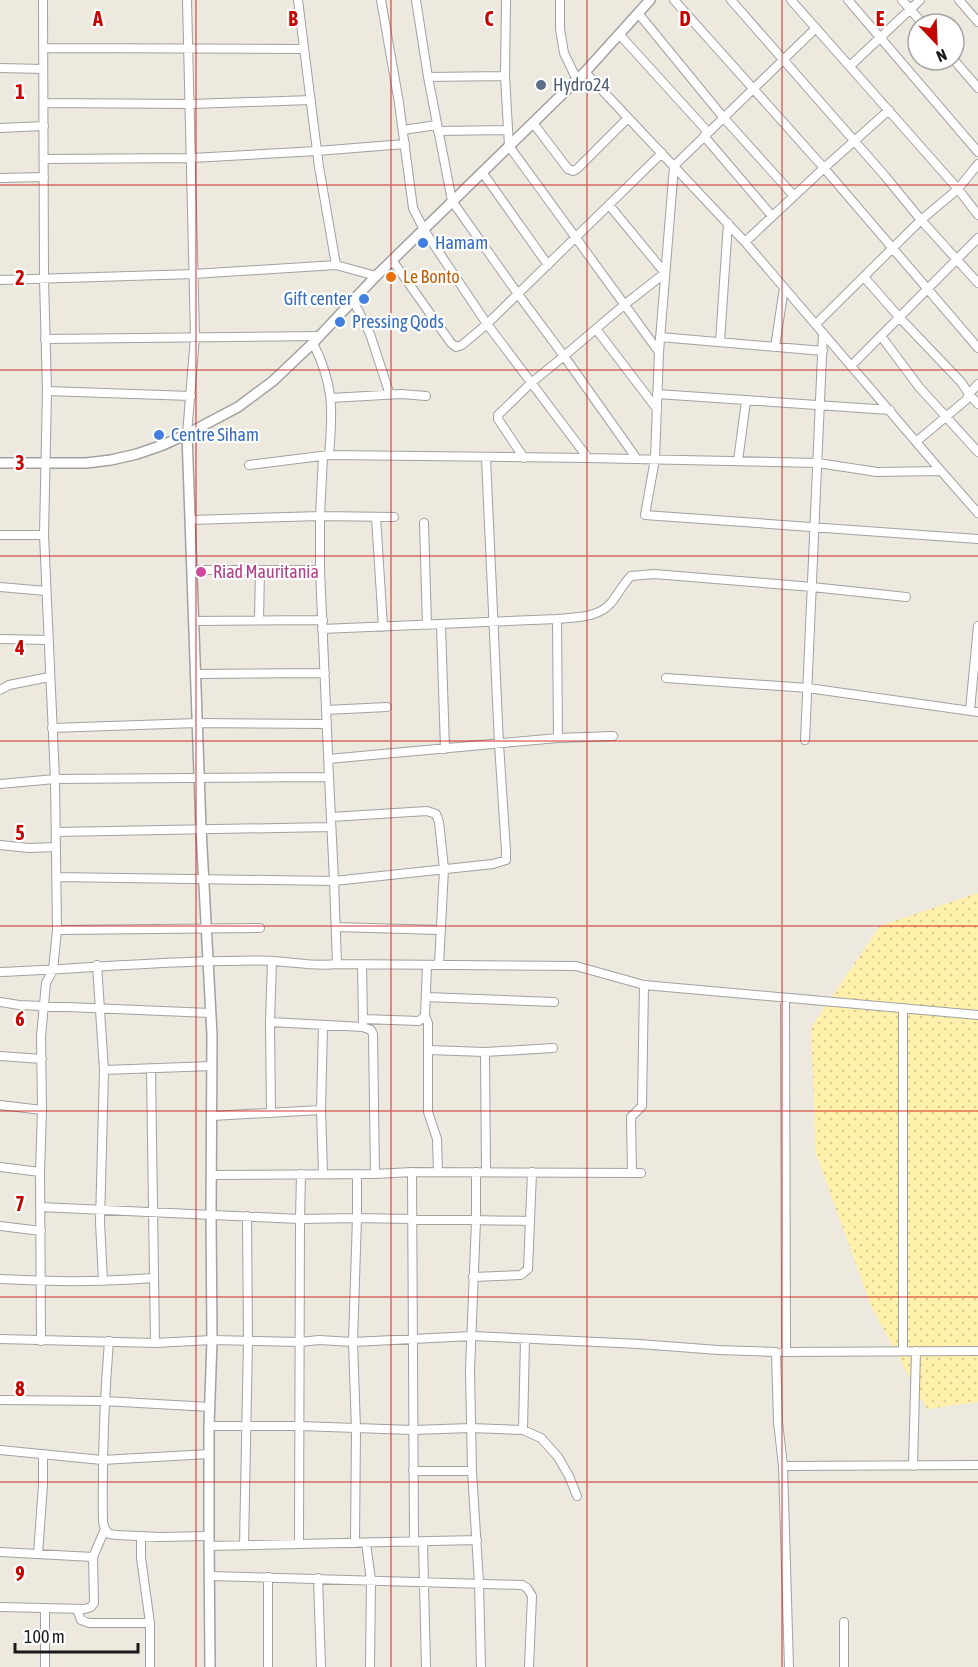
<svg xmlns="http://www.w3.org/2000/svg" width="978" height="1667" viewBox="0 0 978 1667" font-family="'Asap Condensed',sans-serif">
  <style>
    .sand { fill: url(#sand-dots) }
    .lines { fill: none; stroke-linecap: round; stroke-linejoin: round }
    .minor-casing { stroke: #a1a1a1; stroke-width: 10 }
    .tertiary-casing { stroke: #a1a1a1; stroke-width: 12 }
    .minor { stroke: #fff; stroke-width: 8 }
    .tertiary { stroke: #fff; stroke-width: 9 }
    .grid { fill: none; stroke: #c50400; stroke-width: 1.5; stroke-opacity: 0.55 }
    .service-dot { fill: #5c6f8a; stroke: #fff; stroke-width: 2 }
    .shop-dot { fill: #3f7fe0; stroke: #fff; stroke-width: 2 }
    .food-dot { fill: #e8710a; stroke: #fff; stroke-width: 2 }
    .hotel-dot { fill: #d1479c; stroke: #fff; stroke-width: 2 }
    .labels { text-anchor: middle; stroke-width: 4.5; stroke-linejoin: round; paint-order: stroke }
    .service-label { font-size: 18px; fill: #4e5e75; stroke: #fff; text-anchor: start }
    .shop-label { font-size: 18px; fill: #366cbe; stroke: #fff; text-anchor: start }
    .food-label { font-size: 18px; fill: #c56008; stroke: #fff; text-anchor: start }
    .hotel-label { font-size: 18px; fill: #b23c85; stroke: #fff; text-anchor: start }
    .grid-label { font-size: 20px; text-anchor: middle; font-weight: bold; fill: #c50400; stroke: #fff; stroke-width: 4.5; stroke-linejoin: round; paint-order: stroke }
  </style>
  <defs>
    <pattern id="sand-dots" width="8" height="8" patternUnits="userSpaceOnUse" patternTransform="scale(1.5)"><rect width="8" height="8" fill="#fff0ab"/><path d="M2 2h.1M6 6h.1" fill="none" stroke="#dacd93" stroke-width="1.8" stroke-linecap="round"/></pattern>
  </defs>
  <rect width="100%" height="100%" fill="#ede9de"/>
  <path class="sand" d="M978,893v509l-51,7 -55,-101 -56,-154 -5,-126 69,-102z"/>
  <g class="lines">
    <g class="minor-casing">
      <path id="minor" d="M298,0l21,167 17,98
        M381,0l18,103 14,105 11,22 63,94 101,134 230,5 59,9 64,-1
        M416,0l12,77 24,124 66,93 46,62 -33,27 -33,32v4l26,39
        M506,0l-1,76 4,70 150,206
        M560,0v29l4,24 13,27
        M674,0l150,168 -79,74
        M731,0l154,176 36,44 57,63
        M791,0l167,189 20,26
        M848,0l130,152
        M902,0l21,24
        M959,0l19,22
        M638,13l85,104 71,79
        M816,28l-142,138 -15,186 -4,107 -10,56 333,24
        M619,34l89,98
        M44,48l260,1
        M954,60l24,28
        M850,66l70,-66
        M0,68l43,1
        M585,72l160,170 196,229 37,42
        M428,77l77,-1
        M44,103l147,1 120,-4
        M889,110l-65,58 154,180
        M533,123l35,46 5,2 4,-2 51,-51
        M0,128l44,-2
        M403,130l34,-5
        M438,131l70,-1
        M704,136l68,80
        M44,159l148,-1 125,-7 88,-7
        M482,172l66,93
        M0,178l44,-1
        M609,205l56,68 -41,32 -60,51 73,103
        M392,260l59,83 5,4 6,-2 25,-21 175,-171
        M864,277l35,40 62,65 8,12 -3,6 -49,41
        M0,280l194,-6 142,-9 40,11
        M353,300l17,34 20,61
        M816,324l105,-104 37,-31 20,-25
        M596,329l61,80
        M881,336l38,51 59,65
        M660,337l163,14
        M45,339l274,-3
        M720,342l8,-119
        M313,343c21,42 20,67 16,112
        M775,347l9,-59
        M851,366l127,-128
        M978,384l-9,10 9,10
        M47,391l144,5
        M657,394l233,16
        M331,398l70,-4 25,2
        M187,434l8,-97 -8,-337
        M323,456l-3,60v54l9,207
        M738,461l8,-60
        M249,465l80,-10 259,3
        M376,517l7,110
        M190,520l130,-4 74,1
        M424,523l3,102
        M0,535h44
        M192,570h128
        M0,587l46,4
        M557,619c19,-2 41,-1 54,-16 7,-9 12,-19 20,-27l23,-2 158,13 94,10
        M259,620l1,-50
        M194,621l129,-1
        M441,625l4,124
        M322,629l235,-10 1,119
        M0,639l48,1
        M196,674l129,-1
        M666,678l142,10 170,24
        M0,690l9,-5 40,-8
        M326,710l61,-3
        M970,710l8,-84
        M52,728l145,-5 130,1
        M805,740l18,-407
        M328,759l230,-21 55,-2
        M0,784l55,-5 274,-2 5,104 -278,-4
        M331,817l96,-6 9,3 3,8 5,47 -5,96
        M56,832l275,-5
        M0,845l29,3 27,-1
        M336,927l104,3
        M57,930l203,-2
        M337,964l239,2 68,19 334,30
        M97,965l7,105 -4,152 3,59
        M362,965l1,57
        M0,972c74,-3 149,-10 223,-11 17,0 34,-1 50,0 21,1 43,6 64,3l-3,-83 159,-17 13,-4v-9l-7,-107 -13,-286
        M426,997l128,5
        M785,998l1,354
        M0,1002l19,3 191,8
        M425,1016l3,7v89l9,27 1,33
        M363,1019l56,2 6,-5 2,-51
        M270,1022l93,5 8,3 2,4 2,140
        M428,1050l57,2 68,-4
        M485,1052l1,119
        M0,1056l42,3
        M151,1069l4,274
        M104,1070l108,-4
        M0,1105l42,5
        M271,1113l-1,-91 2,-61
        M212,1116l109,-6
        M0,1167l40,5
        M412,1172l2,369
        M476,1172v49l-6,149 2,101 7,112 2,84
        M323,1173l-2,-63 2,-85
        M632,1173l-1,-56 11,-11 2,-121
        M357,1174v44l-4,124 119,-6 167,8 79,6 58,2 2,70 5,44 6,201
        M211,1175l164,-1 37,-2 229,1
        M40,1207l260,12 57,-1 173,3
        M0,1226l41,5
        M473,1277l48,-2 7,-6 4,-97
        M0,1279c51,3 102,3 153,-1
        M0,1339l155,4 57,-3 88,2 19,-2 34,2 3,87 -1,114
        M41,1341l-1,-169 2,-62 -1,-74 5,-53 7,-13 4,-40 -2,-151 -11,-244 3,-144 -3,-112 -1,-279
        M903,1351v-343
        M783,1352l195,-1
        M0,1400l104,1 106,6
        M209,1426h90l114,4 58,-2 52,2 18,8 17,19 11,19 8,20
        M523,1430l2,-91
        M0,1450l102,10 107,-6
        M783,1466l195,-1
        M913,1466l3,-115
        M413,1471h59
        M105,1529l4,5 8,1 44,2 48,-1
        M141,1536v22l9,65v44
        M423,1542l3,125
        M366,1543l5,37 -1,87
        M299,1544l1,-325 1,-45
        M244,1545l4,-205 -1,-124
        M209,1546l268,-6
        M0,1552l93,5 12,-28 -2,-7c-1,-61 1,-120 6,-181
        M38,1554l5,-69v-31
        M210,1576l312,9 5,3 5,8 -3,71
        M318,1578l3,89
        M0,1607l85,2 6,-2 3,-4 -1,-46
        M45,1609v58
        M77,1609l4,11 8,3h61
        M844,1622v45
        M268,1667v-90"/>
    </g>
    <g class="tertiary-casing">
      <path id="tertiary" d="M187,434l14,395 11,206 -1,180 1,125 -3,86v110l1,131
        M0,463h86l25,-3 26,-6 26,-9 24,-11 51,-27 35,-26 40,-38 63,-67 209,-204 65,-72"/>
    </g>
    <use href="#minor" class="minor"/>
    <use href="#tertiary" class="tertiary"/>
  </g>
  <path class="grid" d="M196,0v1667M391,0v1667M587,0v1667M782,0v1667M0,185h978M0,370h978M0,556h978M0,741h978M0,926h978M0,1111h978M0,1297h978M0,1482h978"/>
  <circle class="service-dot" cx="541" cy="85" r="6"/>
  <g class="shop-dot">
    <circle cx="423" cy="243" r="6"/>
    <circle cx="364" cy="299" r="6"/>
    <circle cx="340" cy="322" r="6"/>
    <circle cx="159" cy="435" r="6"/>
  </g>
  <circle class="food-dot" cx="391" cy="277" r="6"/>
  <circle class="hotel-dot" cx="201" cy="572" r="6"/>
  <g class="labels">
    <g class="service-label">
      <text x="553" y="91">Hydro24</text>
    </g>
    <g class="shop-label">
      <text x="435" y="249">Hamam</text>
      <text x="352" y="305" text-anchor="end">Gift center</text>
      <text x="352" y="328">Pressing Qods</text>
      <text x="171" y="441">Centre Siham</text>
    </g>
    <g class="food-label">
      <text x="403" y="283">Le Bonto</text>
    </g>
    <g class="hotel-label">
      <text x="213" y="578">Riad Mauritania</text>
    </g>
  </g>
  <g class="grid-label">
    <text x="98" y="26">A</text>
    <text x="293" y="26">B</text>
    <text x="489" y="26">C</text>
    <text x="685" y="26">D</text>
    <text x="880" y="26">E</text>
    <text x="20" y="99">1</text>
    <text x="20" y="285">2</text>
    <text x="20" y="470">3</text>
    <text x="20" y="655">4</text>
    <text x="20" y="840">5</text>
    <text x="20" y="1026">6</text>
    <text x="20" y="1211">7</text>
    <text x="20" y="1396">8</text>
    <text x="20" y="1581">9</text>
  </g>
  <g transform="translate(936 42) rotate(157)"><circle r="28" fill="#ffffff" stroke="#a3a3a3" stroke-width="1.5"/>
  <path d="M0-4.5L10 22L0 15L-10 22Z" fill="#c50400"/>
  <text y="-9" font-size="16" font-weight="bold" text-anchor="middle" fill="#1a1a1a">N</text>
  </g>
  <path d="M15 1643v9h123v-9" fill="none" stroke="#1a1a1a" stroke-width="3"/>
  <text x="24" y="1643" font-size="18" fill="#1a1a1a" stroke="#ffffff" stroke-width="4.5" paint-order="stroke">100 m</text>
</svg>
